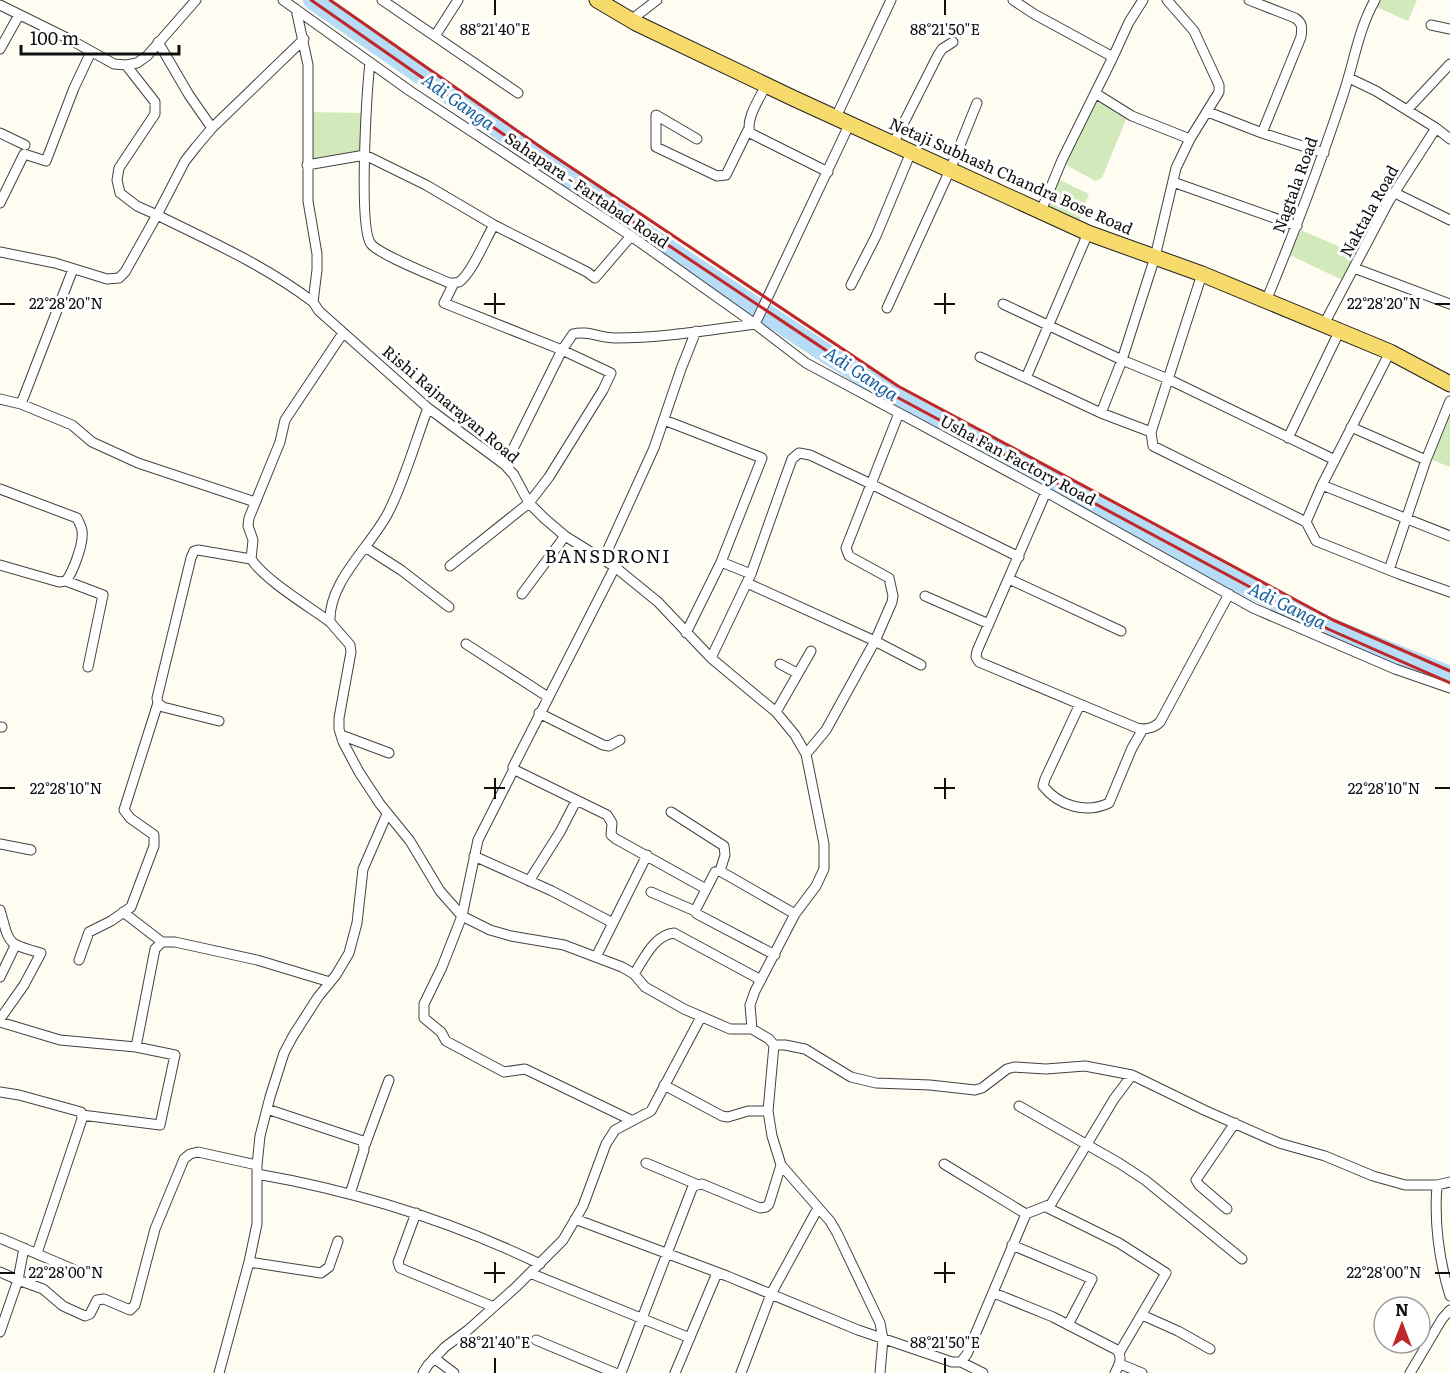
<svg xmlns="http://www.w3.org/2000/svg" width="1450" height="1373" viewBox="0 0 1450 1373" font-family="Literata,serif">
  <style>
    .green { fill: #d2eabb }
    .lines { fill: none; stroke-linecap: round; stroke-linejoin: round }
    .river { stroke: #b7dcf6; stroke-width: 20 }
    .street-casing { stroke: #424242; stroke-width: 11 }
    .primary-casing { stroke: #202020; stroke-width: 17 }
    .street { stroke: #fff; stroke-width: 9 }
    .primary { stroke: #f6da6b; stroke-width: 15 }
    .rail { stroke: #bf2829; stroke-width: 3 }
    .ticks { fill: none; stroke: #0f0f0f; stroke-width: 2 }
    .labels { text-anchor: middle; stroke-width: 6; stroke-linejoin: round; paint-order: stroke }
    .street-label { font-size: 16px; fill: #0f0f0f; stroke: #fff }
    .water-label { font-size: 18px; font-style: italic; fill: #1960a1; stroke: #fff }
    .neighbourhood-label { font-size: 18px; letter-spacing: 1.5px; fill: #0f0f0f; stroke: #fff }
    .ticks-label { font-size: 15px; text-anchor: middle; fill: #0f0f0f; stroke: #fff; stroke-width: 6; stroke-linejoin: round; paint-order: stroke }
  </style>
  <rect width="100%" height="100%" fill="#fffdf2"/>
  <path class="green" d="M1377,0h40l-9,21 -34,-15z
    M1096,99l31,18 -25,61 -7,3 -32,-18z
    M311,112l52,1 -1,49 -52,1z
    M1058,179l31,15 -10,27 -33,-14z
    M1301,230l55,24 -12,27 -54,-26z
    M1450,411v56l-23,-9z"/>
  <g class="lines">
    <path class="river" d="M313,0l261,181 79,58 174,115 72,45 329,178 105,52 117,47"/>
    <g class="street-casing">
      <path id="street" d="M283,0l127,91 221,145 124,88 51,39 240,129 207,116 142,61 55,19
        M382,0l136,93
        M1013,0l21,14 79,43 -51,103 -21,51
        M1249,0l46,18c8,5 7,10 6,19l-39,96
        M0,5l69,34 45,25 12,1 11,-2 10,-7 49,-56
        M296,9l12,56v136l9,53v16l-4,32 6,9 109,97 77,57 9,10 15,28 15,15 21,18 50,31 43,35 53,56 65,54 19,23 11,19 18,90v25l-8,17 -21,28 -40,77 -5,14 2,24 17,10 5,6 -6,66 4,25 9,29 49,56 7,12 43,90 3,16 -3,34
        M631,20l26,-20
        M1431,25l19,4
        M435,36l23,-36
        M304,39l-92,89 -16,19 -11,14 -28,54c53,26 109,51 156,87
        M158,42l31,53 23,33
        M0,49l19,-34
        M1113,57l16,-35 14,-22
        M370,62c-3,28 -12,166 1,182 9,11 63,32 78,39 4,0 6,0 10,-1 12,-7 27,-44 35,-57
        M1349,78l27,13 60,37
        M766,85c-6,13 -21,34 -16,48l78,39
        M1095,93l37,23 58,23
        M1407,110l43,-46
        M1208,112l54,21 62,20
        M836,117l55,-117
        M0,133l25,12
        M697,139l-41,-24v32l61,29 9,-1 22,-45
        M893,144l45,-89 4,-6 11,-7
        M307,165l58,-10 61,30 68,40 93,47 8,6 36,-42
        M1173,182l124,44
        M1395,193l55,27
        M0,203l24,-49 22,7 28,-73 17,-36
        M1088,233l-62,145 75,35 50,19 2,14 153,76 10,19 83,33 51,18
        M0,252l55,11 52,16 12,-1 6,-6 32,-57 -20,-9 -17,-13 -3,-13 2,-12 36,-54v-12l-29,-37
        M1354,268l96,36
        M851,285l25,-49 35,-84
        M1266,301c28,-68 54,-136 77,-206 11,-32 15,-65 32,-95
        M1003,304l119,56 46,19 167,81
        M887,308l63,-138 27,-67
        M755,324l95,-201
        M1323,326l66,-125 47,-73 14,11
        M980,357l46,21
        M0,399l21,5 51,21 20,17 46,21 117,39
        M21,404l52,-135
        M428,408c-13,34 -23,72 -40,105 -17,33 -60,69 -58,109l20,23 1,7 -12,66v11l4,13 16,30 21,32 30,37 30,50 22,25 28,14 21,6 53,9 58,22 12,7 11,13 39,22 46,20h22
        M1101,413l21,-53 33,-103 21,-89 14,-29 29,-47v-7l-25,-54 -27,-31
        M664,420l98,38 -41,104 -35,71
        M1351,427l75,33
        M1151,432l51,-158
        M1288,438l51,-106
        M505,465l57,-115 11,-16c14,-4 27,4 42,4 47,0 94,-8 140,-14
        M1322,485l128,51
        M0,489l77,29c2,5 5,9 5,13 2,12 -9,41 -16,50l-7,1 -59,-17
        M1046,492l-69,159 -1,6 3,5 158,66c8,2 17,0 23,-6l69,-128
        M1306,522l16,-37 68,-133
        M365,547l36,23 48,37
        M603,560l51,-112 27,-79 15,-38
        M721,562l30,12
        M450,566l79,-63 20,-26 54,-87 8,-17 -49,-23 -118,-47 10,-20
        M615,567l-102,200 4,4 90,44 5,8 -1,12 5,4 90,50
        M1389,570l37,-110 24,-59
        M1009,579l112,52
        M66,581l37,14 -15,72
        M747,583l128,58 46,24
        M522,594l43,-58
        M925,596l64,28
        M330,622c-23,-17 -64,-41 -79,-63l2,-19 -5,-14 1,-8 31,-76 5,-22 58,-87
        M466,644l82,53
        M711,658l40,-84 33,-93 8,-22 7,-6 11,2 61,29 148,73
        M780,664l17,9
        M1080,704l-35,75 -2,7c16,20 43,28 66,17l23,-55 11,-19
        M776,712l35,-61
        M539,713l64,32 6,1 11,-6
        M219,721l-56,-14 -5,-4 -1,-5 34,-140 3,-7 4,-1 53,9
        M0,727h2
        M341,735l48,18
        M806,754l20,-24 49,-89 17,-39 1,-6 -4,-18 -40,-22 -3,-8 53,-135
        M514,769l-36,71 -16,76 -20,51 -18,37v14l17,14 5,9 58,31 21,-3 106,51
        M671,812l53,34 1,9 -5,16
        M0,844l31,6
        M474,856l78,35 61,32
        M529,881l31,-49 16,-31
        M651,892l44,19
        M0,910c10,34 5,33 41,43l-17,32 -24,34
        M123,912l39,30
        M775,955l-78,-41 -2,-3 20,-39 5,-1 75,43
        M596,957l51,-102
        M79,960l10,-28 22,-11 20,-14 23,-61v-11l-24,-17 -6,-8 34,-107
        M634,974c10,-15 20,-39 40,-41l87,47
        M0,977l15,-31
        M0,1022l60,18 76,7 39,8 -15,70 -78,-10
        M774,1045h11l20,4 46,28 25,6 54,2 45,5 7,-2 25,-19 7,-2 32,2 39,-3 47,9 72,35 75,33 46,13 48,20 32,9h32l13,-3
        M136,1047l19,-98 7,-7h13l82,18 73,22
        M664,1085l58,31 6,1 20,-6h20
        M0,1092l19,3 62,17 1,7 -45,134
        M1019,1106l100,57 26,17 97,79
        M267,1109l96,32 1,9 -14,44
        M365,1145l24,-65
        M646,1163l50,21
        M944,1164l82,50
        M257,1174c98,17 194,47 283,90
        M1437,1185c-3,38 2,75 13,111
        M1046,1207l73,36 47,30 -47,80
        M1227,1209l-28,-24 -3,-5 39,-57
        M416,1213l-18,49 2,6 94,39
        M575,1219l152,57 131,54 94,32h9l6,-8 59,-140 25,-10 63,-105 18,-24
        M0,1238l77,33
        M1012,1245l80,34 -24,46
        M24,1248l-6,32 25,9 20,17 22,10 5,-2 7,-14 7,-1 26,11 5,-5 20,-76 29,-70 6,-5 8,-2 59,13
        M249,1262l72,11 8,-6 9,-26
        M0,1272l18,8 -18,52
        M530,1273l160,65
        M994,1293l59,24 64,33c6,8 2,15 -2,23
        M1142,1315l36,16 32,18
        M536,1340l79,33
        M434,1358l20,15
        M961,1362l22,11
        M1120,1364l22,9
        M219,1373l30,-111 8,-38v-59l3,-29 10,-39 14,-44 9,-17 25,-39 18,-22 13,-22 8,-30 6,-54 24,-55
        M423,1373l5,-8 17,-18 23,-17 48,-43 47,-47 20,-34 23,-62 9,-14 36,-19 50,-94
        M621,1373l72,-187 9,-2 58,24 6,-1 3,-3 12,-39
        M675,1373l42,-100
        M741,1373l30,-79 47,-86
        M1410,1373l32,-54 8,-9"/>
    </g>
    <g class="primary-casing">
      <path id="primary" d="M597,0l39,23 159,76 293,134 114,41 188,78 60,32"/>
    </g>
    <use href="#street" class="street"/>
    <use href="#primary" class="primary"/>
    <path class="rail" d="M311,0l225,157 357,238 435,234 122,54
      M330,0l212,148 356,238 435,234 117,51"/>
  </g>
  <path class="ticks" d="M495,0v15M945,0v15M495,293v21M945,293v21M0,304h15M484,304h21M934,304h21M1435,304h15M495,778v21M945,778v21M0,788h15M484,788h21M934,788h21M1435,788h15M495,1262v21M945,1262v21M0,1273h15M484,1273h21M934,1273h21M1435,1273h15M495,1358v15M945,1358v15"/>
  <g class="labels">
    <g class="street-label">
      <text transform="translate(1011 176) rotate(24)" y="6">Netaji Subhash Chandra Bose Road</text>
      <text transform="translate(1295 185) rotate(-70)" y="6">Nagtala Road</text>
      <text transform="translate(587 190) rotate(34)" y="6">Sahapara - Fartabad Road</text>
      <text transform="translate(1369 211) rotate(-61)" y="6">Naktala Road</text>
      <text transform="translate(451 404) rotate(40)" y="6">Rishi Rajnarayan Road</text>
      <text transform="translate(1018 460) rotate(28)" y="6">Usha Fan Factory Road</text>
    </g>
    <g class="water-label">
      <text transform="translate(458 102) rotate(35)" y="6">Adi Ganga</text>
      <text transform="translate(861 374) rotate(33)" y="6">Adi Ganga</text>
      <text transform="translate(1287 606) rotate(26)" y="6">Adi Ganga</text>
    </g>
    <g class="neighbourhood-label">
      <text x="608" y="563">BANSDRONI</text>
    </g>
  </g>
  <g class="ticks-label">
    <text x="495" y="35">88°21'40"E</text>
    <text x="945" y="35">88°21'50"E</text>
    <text x="66" y="309">22°28'20"N</text>
    <text x="1384" y="309">22°28'20"N</text>
    <text x="66" y="794">22°28'10"N</text>
    <text x="1384" y="794">22°28'10"N</text>
    <text x="66" y="1278">22°28'00"N</text>
    <text x="1384" y="1278">22°28'00"N</text>
    <text x="495" y="1348">88°21'40"E</text>
    <text x="945" y="1348">88°21'50"E</text>
  </g>
  <g transform="translate(1402 1325)"><circle r="28" fill="#ffffff" stroke="#9f9f9f" stroke-width="1.5"/>
  <path d="M0-4.5L10 22L0 15L-10 22Z" fill="#bf2829"/>
  <text y="-9" font-size="16" font-weight="bold" text-anchor="middle" fill="#0f0f0f">N</text>
  </g>
  <path d="M21 45v9h158v-9" fill="none" stroke="#0f0f0f" stroke-width="3"/>
  <text x="30" y="45" font-size="18" fill="#0f0f0f" stroke="#ffffff" stroke-width="4.5" paint-order="stroke">100 m</text>
</svg>
